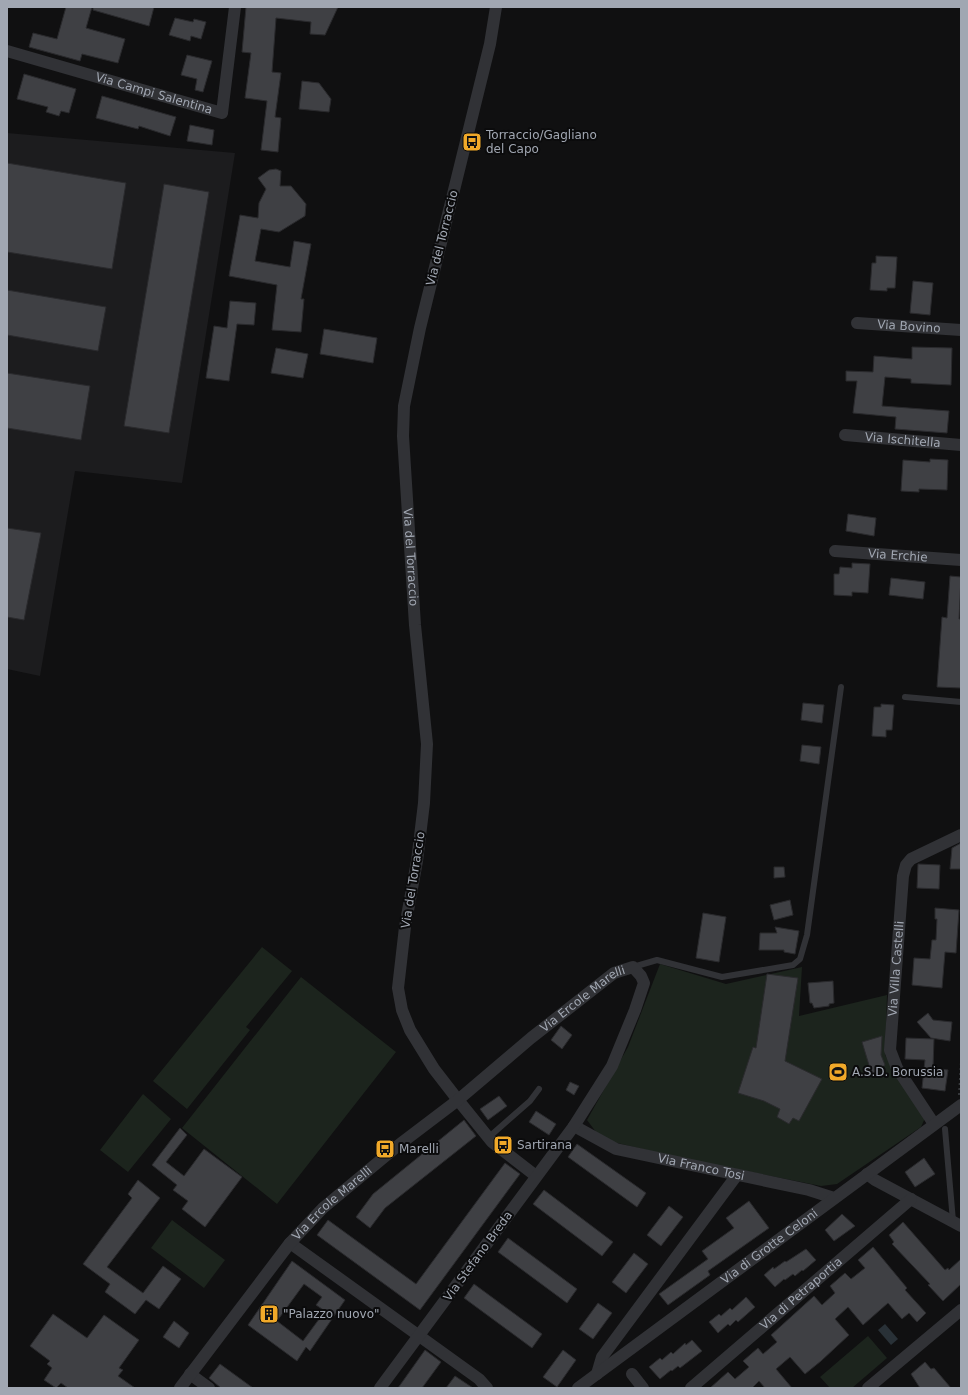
<svg xmlns="http://www.w3.org/2000/svg" width="968" height="1395" viewBox="0 0 968 1395" font-family="'DejaVu Sans',sans-serif">
  <style>
    .built { fill: #1c1c1e }
    .green { fill: #1c241d }
    .water { fill: #293137 }
    .building { fill: #3f4044; stroke: #2a2a2d; fill-rule: evenodd }
    .lines { fill: none; stroke-linecap: round; stroke-linejoin: round }
    .path { stroke: #37393d; stroke-width: 2; stroke-dasharray: 2 3; stroke-linecap: butt }
    .service { stroke: #313236; stroke-width: 6 }
    .minor { stroke: #313236; stroke-width: 12 }
    .labels { text-anchor: middle; stroke-width: 4; stroke-linejoin: round; paint-order: stroke }
    .street-label { font-size: 12px; fill: #a1a7b2; stroke: #0b0b0c }
    .poi-label { font-size: 12px; fill: #a1a7b2; stroke: #0b0b0c; text-anchor: start }
  </style>
  <rect width="100%" height="100%" fill="#101011"/>
  <path class="built" d="M7,133l228,20 -53,330 -107,-12 -35,205 -33,-7z"/>
  <path class="green" d="M262,947l30,24 -46,56 4,3 -63,79 -34,-28z
    M660,964l66,20 76,-17 -3,49 88,-21 -2,60 40,63 -4,9 -84,57 -16,2 -145,-29 -63,-15 -17,-10 -9,-12 41,-73z
    M301,977l95,75 -119,152 -95,-76z
    M143,1094l28,25 -43,53 -28,-22z
    M172,1220l53,40 -21,28 -53,-40z
    M868,1336l19,22 -35,30h-22l-10,-11z"/>
  <path class="water" d="M885,1324l13,15 -7,6 -13,-15z"/>
  <path class="building" d="M66,7h26l-6,21 39,11 -7,24 -36,-9 -2,7 -51,-14 4,-14 24,6z
    M93,7h61l-5,19 -56,-16z
    M246,7h92l-13,28 -15,-1 1,-12 -35,-4 -4,54 9,1 -6,44 6,1 -3,34 -17,-2 6,-49 -22,-3 6,-45 -9,-1z
    M175,18l18,4 1,-3 12,3 -5,17 -10,-3 -1,5 -21,-6z
    M187,55l25,6 -9,31 -8,-2 2,-11 -16,-4z
    M24,74l52,15 -7,24 -8,-2 -2,5 -13,-4 2,-5 -31,-8z
    M302,81l17,2 12,16 -2,13 -30,-3z
    M102,96l74,21 -6,19 -31,-10 -1,3 -42,-11z
    M190,125l24,5 -2,15 -25,-4z
    M7,163l119,20 -14,86 -105,-17z
    M276,169l5,2 -1,15h11l15,18 -1,12 -26,16 -18,-3 -6,32 35,6 4,-26 17,3 -10,55h3l-3,33 -29,-2 5,-45 -48,-9 11,-61 18,3 1,-15 7,-14 -8,-11 11,-8z
    M164,184l45,8 -40,241 -45,-7z
    M876,256l21,1 -2,31h-8v3l-17,-1 2,-27h4z
    M913,281l20,2 -3,32 -20,-2z
    M7,290l99,17 -8,44 -91,-16z
    M230,301l26,2 -2,22 -17,-1 -8,57 -23,-3 8,-52 13,2z
    M324,329l53,9 -4,25 -53,-9z
    M912,347l40,1 -1,37 -40,-2v-4l-26,-2 -3,29 67,5 -2,22 -52,-4 1,-12 -43,-4 4,-32h-11v-10l27,1 1,-16 38,3z
    M276,348l32,6 -5,24 -32,-5z
    M7,373l83,13 -9,54 -74,-12z
    M930,459l18,1 -1,30 -28,-1v3l-18,-1 2,-31 27,2z
    M848,514l28,4 -2,18 -28,-5z
    M7,528l34,5 -17,87 -17,-3z
    M852,563l18,1 -2,29 -16,-1v4l-18,-1v-21h5l1,-7 12,1z
    M950,576l11,1 -2,42h2v69l-24,-1 5,-70 5,1z
    M891,578l34,4 -2,17 -34,-4z
    M803,703l21,2 -2,18 -21,-3z
    M881,704l13,1 -2,25h-6v7l-14,-1 2,-29h7z
    M802,745l19,2 -2,17 -19,-3z
    M961,843v26h-11l2,-21z
    M918,864l22,1 -1,24 -22,-1z
    M774,867h10l1,10 -11,1z
    M790,900l3,15 -19,5 -4,-15z
    M935,908l24,2 -3,43 -11,-1 -3,36 -30,-3 2,-27 16,1 2,-19h4l1,-21h-2z
    M703,913l23,4 -7,45 -23,-4z
    M775,927l24,4 -4,23 -11,-2v-2h-25l1,-17h17z
    M767,974l31,4 -13,83 37,18 -23,42 -6,-3 -4,6 -12,-7 3,-8 -16,-8 -26,-8 15,-46 3,1z
    M833,981l1,22 -5,1v2l-15,2 -2,-5h-2l-2,-20z
    M928,1013l5,7 19,2 -2,19 -19,-3 -14,-16z
    M561,1026l11,9 -10,14 -11,-9z
    M882,1036l-1,19 4,10 -13,10 -10,-33z
    M906,1038l28,1 -1,29 15,2 -3,21 -23,-3 3,-28 -20,-1z
    M570,1082l9,4 -5,9 -8,-5z
    M499,1096l8,10 -19,14 -8,-11z
    M536,1111l20,13 -7,11 -20,-13z
    M464,1120l12,16 -91,72 -15,20 -14,-11 17,-23z
    M180,1128l7,7 -21,27 18,14 20,-27 38,28 -37,50 -23,-18 6,-8 -15,-11 4,-5 -25,-20z
    M577,1144l69,49 -9,14 -69,-50z
    M924,1158l11,16 -20,13 -10,-15z
    M505,1163l15,11 -100,136 -103,-75 11,-15 88,64z
    M138,1180l22,18 -53,69 36,26 20,-27 18,13 -22,30 -13,-9 -11,14 -30,-22 5,-8 -27,-20 49,-66 -4,-4z
    M544,1190l69,52 -11,14 -69,-52z
    M749,1201l20,27 -61,43 2,4 -42,30 -9,-11 49,-35 -6,-8 32,-23 -8,-10z
    M669,1206l14,11 -22,29 -14,-11z
    M842,1214l13,12 -21,15 -9,-11z
    M903,1222l42,48 3,-2 1,2 12,-11v25l-18,17 -15,-16 2,-1 -38,-40 2,-2 -5,-7z
    M508,1238l69,51 -10,14 -69,-51z
    M873,1247l34,41 -2,2 21,23 -9,9 -8,-9 -7,6 -14,-16 -25,22 -15,-18 -13,12 14,16 -28,26 -16,13 -15,-17 -14,12 16,19h-27l-6,-7 -7,7h-42l18,-16 7,7 14,-12 -6,-6 15,-13 5,6 14,-12 -6,-7 43,-39 8,9 13,-12 -5,-7 15,-13 6,6 14,-11 -7,-8z
    M806,1249l10,11 -13,11 -1,-1 -7,6 -2,-2 -8,6 -1,-1 -9,8 -11,-12 9,-8 1,2 11,-8 1,1z
    M634,1253l14,11 -22,29 -14,-11z
    M292,1261l53,39 -35,51 -4,-4 -9,14 -49,-36zM304,1284l18,13 -6,8 9,6 -22,30 -26,-20z
    M474,1284l68,50 -10,14 -68,-50z
    M746,1297l9,10 -17,15 -2,-2 -6,6 -2,-2 -10,9 -9,-11 10,-8 2,2 9,-8 2,2z
    M598,1303l14,10 -19,26 -14,-10z
    M53,1314l34,24 17,-23 35,25 -20,28 4,2 -5,6 17,12h-67l-7,-5 -5,5 -12,-8 8,-12 -5,-4 3,-3 -20,-15z
    M174,1321l15,12 -10,15 -16,-11z
    M692,1340l10,11 -22,17 -2,-2 -6,5 -1,-1 -11,9 -11,-12 11,-9 2,2 9,-8 2,2 12,-11 1,2z
    M425,1350l16,12 -19,26h-24z
    M563,1350l13,10 -19,27 -14,-10z
    M925,1362l6,7 3,-1 17,20h-31l-9,-14z
    M220,1364l33,24h-32l-12,-10z
    M455,1376l18,12h-27z"/>
  <g class="lines">
    <path class="path" d="M959,1095l2,-33"/>
    <path class="service" d="M905,697l56,5
      M633,967l24,-7 65,17 71,-12 7,-6 7,-24 34,-248
      M945,1129l8,92
      M489,1137l41,-36 9,-12"/>
    <g class="minor">
      <path id="s1" d="M496,7l-6,37 -70,284 -16,78 -1,30 12,189 12,119 -3,59 -7,58 -12,66 -7,61 4,22 8,20 24,39 24,31 34,42 44,34"/>
      <path id="s2" d="M7,51l215,62 13,-106"/>
      <path id="s3" d="M857,323l104,7"/>
      <path id="s4" d="M845,435l116,10"/>
      <path id="s5" d="M835,551l126,9"/>
      <path id="s6" d="M934,1124l-37,-56 -7,-18 13,-174 3,-11 5,-6 50,-24"/>
      <path id="s7" d="M574,1126l42,23 193,41 25,8"/>
      <path d="M867,1174l8,6 86,46"/>
      <path d="M290,1243l189,136 8,9"/>
      <path d="M190,1374l19,14"/>
      <path d="M597,1374l5,-17 135,-182"/>
      <path d="M632,1374l11,14"/>
      <path id="s8" d="M180,1388l110,-145 33,-35 77,-64 58,-44 73,-62 83,-65 19,-6 8,9 3,7 -9,27 -23,56 -38,60 -194,262"/>
      <path id="s9" d="M578,1388l383,-283"/>
      <path id="s10" d="M691,1388l220,-189"/>
      <path d="M868,1388l93,-78"/>
    </g>
  </g>
  <defs>
    <g id="bus-square" transform="scale(1)"><rect x="-9" y="-9" width="18" height="18" rx="4" fill="#f1a929" stroke="#0b0b0c"/><path d="M-5-6H5V4H4V6H2V4H-2V6H-4V4H-5ZM-3.5-4V0h7V-4ZM-3.5 1.2v1.5H-2V1.2ZM2 1.2v1.5H3.5V1.2Z" fill="#111"/></g>
    <g id="stadium-square" transform="scale(1)"><rect x="-9" y="-9" width="18" height="18" rx="4" fill="#f1a929" stroke="#0b0b0c"/><path d="M0-5a6.5 5 0 1 0 0 10a6.5 5 0 1 0 0-10ZM-3.5-1.8h7v3.6h-7Z" fill="#111"/></g>
    <g id="building-square" transform="scale(1)"><rect x="-9" y="-9" width="18" height="18" rx="4" fill="#f1a929" stroke="#0b0b0c"/><path d="M-4-6H4V6H1V3H-1V6H-4ZM-2.5-4.3h1.7v1.8h-1.7ZM.8-4.3h1.7v1.8H.8ZM-2.5-1h1.7V.8h-1.7ZM.8-1h1.7V.8H.8Z" fill="#111"/></g>
  </defs>
  <g fill-rule="evenodd">
    <use href="#bus-square" x="472" y="142"/>
    <use href="#stadium-square" x="838" y="1072"/>
    <use href="#bus-square" x="503" y="1145"/>
    <use href="#bus-square" x="385" y="1149"/>
    <use href="#building-square" x="269" y="1314"/>
  </g>
  <g class="labels">
    <g class="street-label">
      <text dy="4" stroke="none"><textPath href="#s2" startOffset="153">Via Campi Salentina</textPath></text>
      <text transform="translate(442 238) rotate(-76)" y="4">Via del Torraccio</text>
      <text dy="4" stroke="none"><textPath href="#s3" startOffset="52">Via Bovino</textPath></text>
      <text dy="4" stroke="none"><textPath href="#s4" startOffset="58">Via Ischitella</textPath></text>
      <text dy="4" stroke="none"><textPath href="#s5" startOffset="63">Via Erchie</textPath></text>
      <text dy="4" stroke="none"><textPath href="#s1" startOffset="561">Via del Torraccio</textPath></text>
      <text transform="translate(413 880) rotate(-81)" y="4">Via del Torraccio</text>
      <text dy="4" stroke="none"><textPath href="#s6" startOffset="168">Via Villa Castelli</textPath></text>
      <text dy="4" stroke="none"><textPath href="#s8" startOffset="564">Via Ercole Marelli</textPath></text>
      <text dy="4" stroke="none"><textPath href="#s7" startOffset="135">Via Franco Tosi</textPath></text>
      <text dy="4" stroke="none"><textPath href="#s8" startOffset="240">Via Ercole Marelli</textPath></text>
      <text dy="4" stroke="none"><textPath href="#s9" startOffset="238">Via di Grotte Celoni</textPath></text>
      <text transform="translate(478 1256) rotate(-54)" y="4">Via Stefano Breda</text>
      <text dy="4" stroke="none"><textPath href="#s10" startOffset="145">Via di Petraportia</textPath></text>
    </g>
    <g class="poi-label">
      <text x="486" y="139">Torraccio/Gagliano<tspan x="486" dy="14">del Capo</tspan></text>
      <text x="852" y="1076">A.S.D. Borussia</text>
      <text x="517" y="1149">Sartirana</text>
      <text x="399" y="1153">Marelli</text>
      <text x="283" y="1318">"Palazzo nuovo"</text>
    </g>
  </g>
  <rect width="968" height="1395" fill="none" stroke="#a1a7b2" stroke-width="16"/>
</svg>
